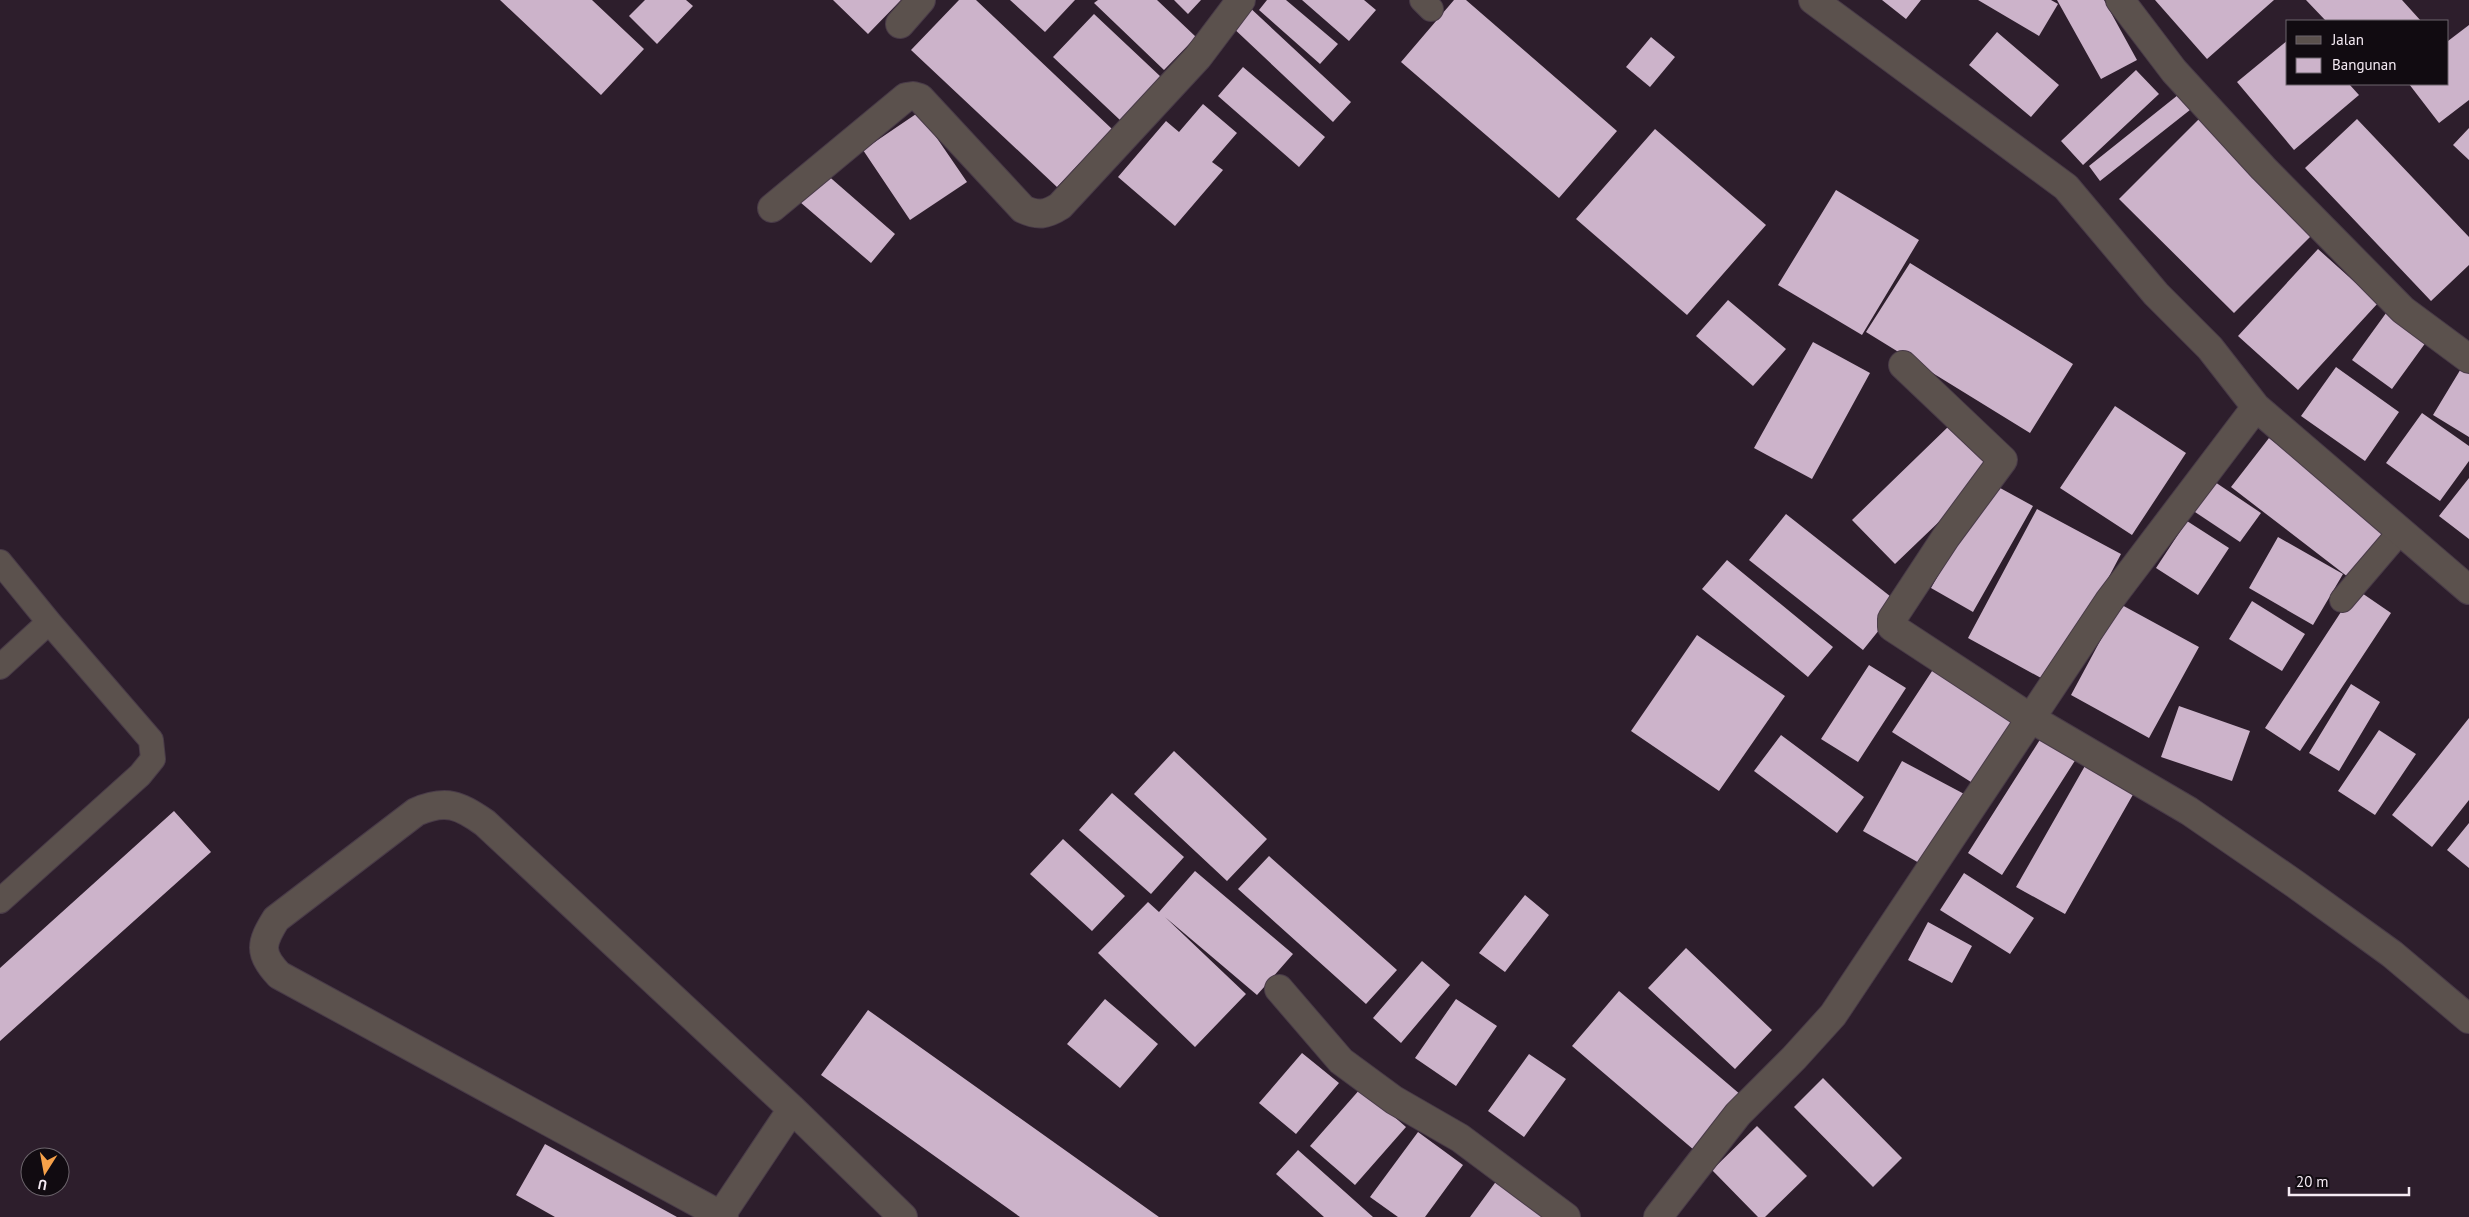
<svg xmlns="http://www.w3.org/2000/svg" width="2469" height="1217" viewBox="0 0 2469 1217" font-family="'PT Sans',sans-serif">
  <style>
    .building { fill: #ccb3ca }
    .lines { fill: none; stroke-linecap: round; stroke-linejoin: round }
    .service-casing { stroke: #493b48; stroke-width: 26 }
    .minor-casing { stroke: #493b48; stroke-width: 30 }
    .service { stroke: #5b514d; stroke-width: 24 }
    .minor { stroke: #5b514d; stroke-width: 28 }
  </style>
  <rect width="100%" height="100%" fill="#2d1e2c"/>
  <path class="building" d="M500,0h92l52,49 -43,46z
    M645,0h41l7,6 -36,38 -28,-28z
    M833,0h68l-33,34z
    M959,0h17l136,129 -55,58 -146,-137z
    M1010,0h65l-30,32z
    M1098,0h59l39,37 -32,33 -70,-67z
    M1174,0h27l-13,14z
    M1267,0h19l52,44 -18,20 -61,-54z
    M1302,0h62l12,10 -27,31z
    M1454,0h12l151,131 -58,67 -158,-136z
    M1882,0h39l-15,19z
    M1978,0h73l7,4 -19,32z
    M2057,0h47l33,60 -36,19z
    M2155,0h119l-67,59z
    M2306,0h96l19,21h-95z
    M1247,5l104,97 -18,20 -104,-98z
    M1094,14l67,63 -41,43 -67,-63z
    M2469,25v75l-30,23 -30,-39h39v-43z
    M1997,32l62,53 -28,32 -62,-52z
    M1651,37l24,20 -25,30 -24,-20z
    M2288,40v44h61l10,11 -65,55 -57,-68z
    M1243,67l82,70 -26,30 -81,-71z
    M2136,70l23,24 -76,71 -22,-24z
    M2183,91l12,15 -95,75 -11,-15z
    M1203,104l34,29 -25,29 11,8 -48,56 -57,-49 48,-56 13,11z
    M919,112l48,70 -57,38 -47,-70z
    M2204,114l115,114 -85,85 -115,-114z
    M2357,119l112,118v28l-38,36 -126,-133z
    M2469,128v32l-16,-15z
    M1655,129l111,96 -79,90 -111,-96z
    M825,173l70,61 -24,29 -71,-61z
    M1836,190l83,50 -57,95 -84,-50z
    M2318,249l60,54 -80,87 -60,-54z
    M1910,263l163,101 -43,69 -164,-101z
    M1728,300l58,49 -33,37 -57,-50z
    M2389,309l40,29 -37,51 -40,-29z
    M1813,342l57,31 -58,106 -58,-31z
    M2336,367l63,45 -34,49 -64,-45z
    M2462,367l7,4v66l-36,-22z
    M2115,406l71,47 -54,82 -72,-47z
    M2422,413l47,33v15l-29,40 -54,-38z
    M1950,425l43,45 -98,94 -43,-44z
    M2269,438l118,90 -39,49 -117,-90z
    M2209,478l52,35 -21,29 -51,-34z
    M2469,478v61l-30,-23z
    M1991,483l42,23 -60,106 -42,-24z
    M2037,509l84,45 -69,130 -84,-46z
    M1786,514l114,90 -37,46 -114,-90z
    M2187,521l42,27 -31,47 -42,-27z
    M2278,537l65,37 -30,51 -64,-37z
    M1727,560l106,87 -25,30 -106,-88z
    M2356,589l35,24 -91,138 -35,-23z
    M2252,601l53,33 -23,37 -53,-32z
    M2120,604l79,43 -50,91 -78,-43z
    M1697,635l88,61 -66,95 -88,-60z
    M1869,665l37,23 -48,74 -37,-23z
    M1936,665l89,57 -43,67 -90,-57z
    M2351,684l29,18 -41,69 -30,-18z
    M2179,706l71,25 -18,50 -71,-24z
    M2469,718v82l-37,47 -40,-32z
    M2379,730l37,24 -41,61 -37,-24z
    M1781,735l83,62 -27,36 -83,-62z
    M2041,738l35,21 -74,116 -34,-22z
    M1174,751l93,88 -40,42 -93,-87z
    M2090,757l49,27 -74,130 -49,-27z
    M1902,761l66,35 -40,72 -65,-37z
    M1112,793l72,64 -33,37 -72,-64z
    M174,811l37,41 -211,189v-73z
    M2469,823v45l-22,-18z
    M1063,839l62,57 -33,35 -62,-57z
    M1269,856l128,114 -31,34 -128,-115z
    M1195,871l98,83 -36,41 -92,-78 81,77 -51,53 -97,-94 50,-51 11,10z
    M1964,873l70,45 -24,36 -70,-44z
    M1525,895l24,20 -44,57 -26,-19z
    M1928,922l44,24 -20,37 -44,-23z
    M1686,948l86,82 -37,39 -87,-81z
    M1422,961l28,24 -49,58 -28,-25z
    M1619,991l122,104 -47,55 -122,-104z
    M1105,999l53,45 -38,44 -53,-44z
    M1456,999l41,27 -41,60 -41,-28z
    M868,1010l291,207h-139l-199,-142z
    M1302,1053l37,30 -43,51 -37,-31z
    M1529,1054l37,25 -42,58 -36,-26z
    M1823,1078l79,80 -29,29 -79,-80z
    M1361,1088l45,39 -51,58 -45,-39z
    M1757,1126l50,50 -42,41h-7l-46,-47z
    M1418,1132l45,33 -38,52h-27l-28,-20z
    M545,1144l132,73h-122l-39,-22z
    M1298,1150l75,67h-49l-48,-43z
    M1500,1176l57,41h-87z"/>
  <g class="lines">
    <g class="service-casing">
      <path id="service" d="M1422,0l9,9
        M0,562l49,60 -49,45
        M2342,600l58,-68
        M0,901l140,-126 13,-16 -2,-19 -102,-118"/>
    </g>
    <g class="minor-casing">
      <path id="minor" d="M1813,0l253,187 90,107 54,54 46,59 213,183
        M2120,0l54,71 89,97 140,142 66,49
        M900,24l21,-24
        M772,208l134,-111 7,-1 7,2 103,111c15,7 23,6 37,-3l138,-149 43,-57
        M1903,365l100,95 -57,77 -54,82v8l140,92 157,92 106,73 97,70 77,65
        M1279,989l62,72 53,39 66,38 106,79
        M721,1215l71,-106
        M724,1217l-445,-242c-21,-22 -18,-32 -3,-56l140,-107c30,-13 44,-7 69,11l307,286 111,108
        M1658,1217l80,-103 56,-56 39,-43 276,-414 147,-194"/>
    </g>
    <use href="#service" class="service"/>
    <use href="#minor" class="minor"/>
  </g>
  <rect x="2286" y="20" width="162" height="65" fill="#110b11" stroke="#6c656c"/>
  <rect x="2296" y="36" width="25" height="8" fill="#5b514d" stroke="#6c656c"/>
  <text x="2332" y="45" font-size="15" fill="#f5ebf4">Jalan</text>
  <rect x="2296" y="58" width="25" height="15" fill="#ccb3ca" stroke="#6c656c"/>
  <text x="2332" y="70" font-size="15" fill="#f5ebf4">Bangunan</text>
  <g transform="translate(45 1172) rotate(191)"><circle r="24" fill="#110b11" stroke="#6c656c"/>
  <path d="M0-4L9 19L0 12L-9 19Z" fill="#f7a149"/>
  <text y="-8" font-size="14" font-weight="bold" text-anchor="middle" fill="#f5ebf4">U</text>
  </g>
  <path d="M2289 1187v8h120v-8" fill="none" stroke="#f5ebf4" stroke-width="2.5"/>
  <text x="2296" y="1187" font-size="15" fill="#f5ebf4" stroke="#110b11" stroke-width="4" paint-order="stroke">20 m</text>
</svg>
